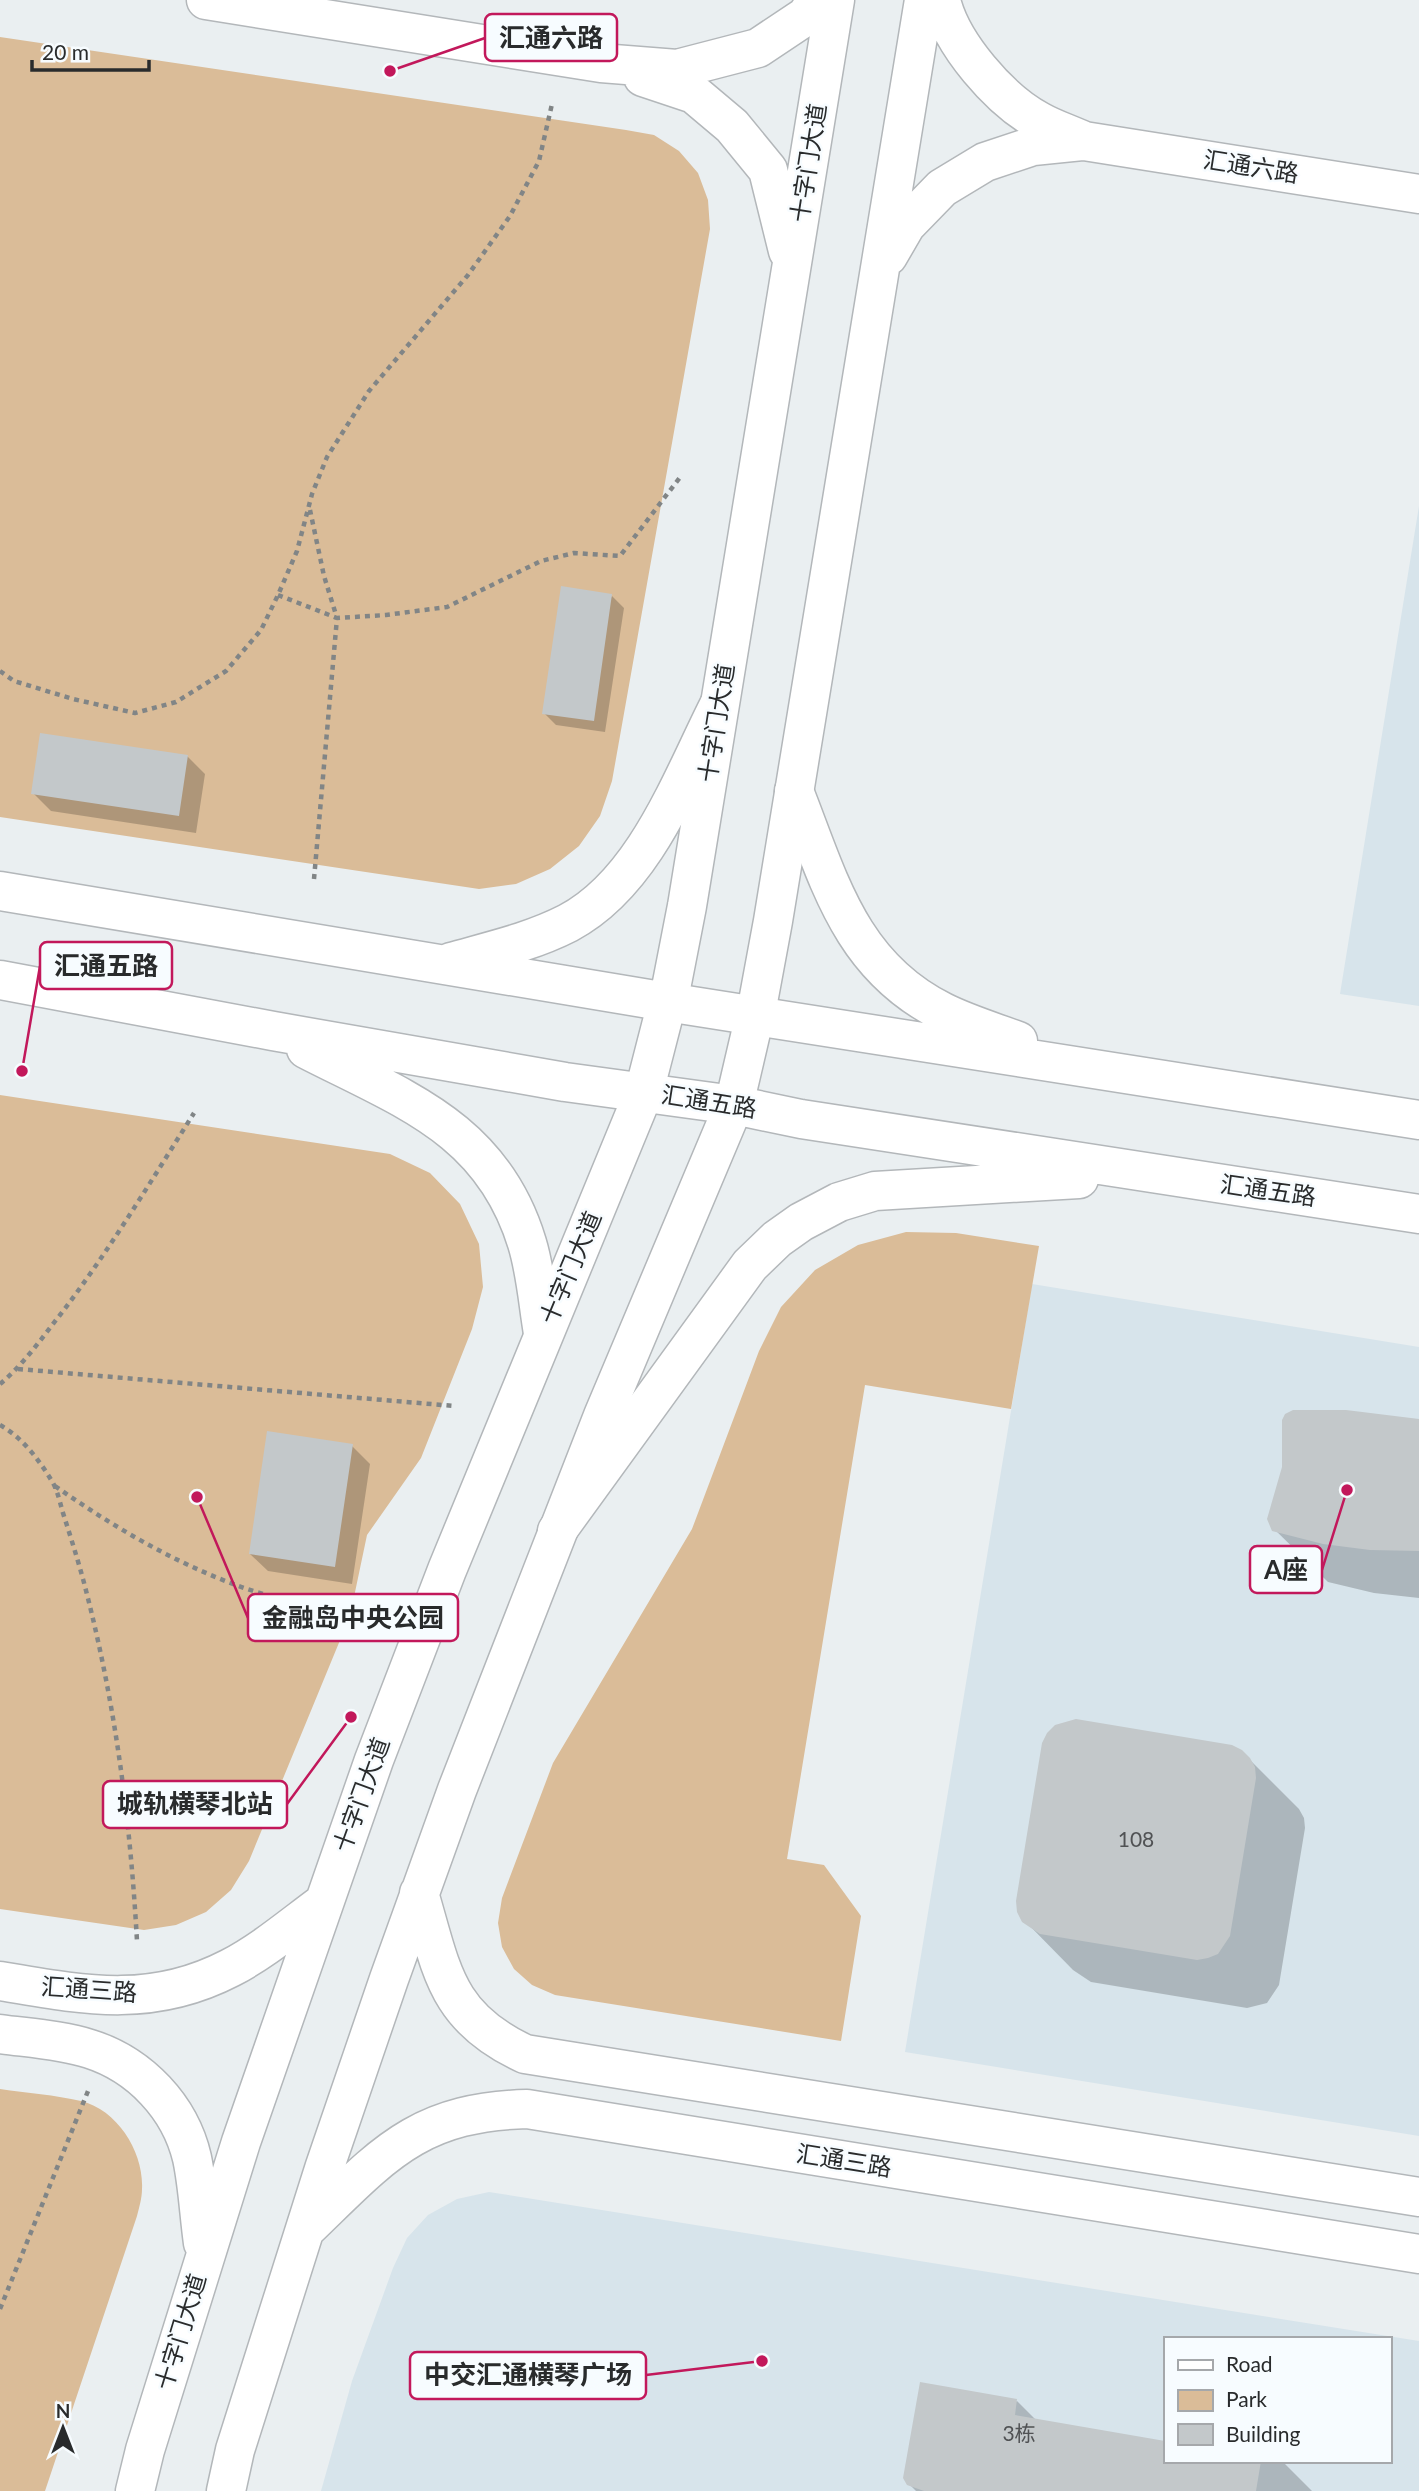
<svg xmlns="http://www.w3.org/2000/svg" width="1419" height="2491" viewBox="0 0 1419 2491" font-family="Lato,'Noto Sans SC',sans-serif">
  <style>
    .built { fill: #d7e4eb; fill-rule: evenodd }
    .green { fill: #dabc98 }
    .shadow { fill: #0003 }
    .building { fill: #c3c8ca }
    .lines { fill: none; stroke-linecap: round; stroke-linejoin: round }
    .minor-casing { stroke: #b3b7ba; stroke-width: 41 }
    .major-casing { stroke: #b3b7ba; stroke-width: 41 }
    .path { stroke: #818586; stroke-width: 4.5; stroke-dasharray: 5 5; stroke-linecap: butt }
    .minor { stroke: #fff; stroke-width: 38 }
    .major { stroke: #fff; stroke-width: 38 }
    .labels { text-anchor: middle; stroke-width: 5; stroke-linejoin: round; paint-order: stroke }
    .number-label { font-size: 21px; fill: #505254 }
    .street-label { font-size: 24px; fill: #292b2c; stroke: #f7fcff }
    .leader { fill: none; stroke: #c2185b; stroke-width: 2.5 }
    .callout-dot { fill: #c2185b; stroke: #f7fcff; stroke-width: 2.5 }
    .callout { fill: #f7fcff; stroke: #c2185b; stroke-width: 2.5 }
    .callout-label { font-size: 26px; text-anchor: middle; font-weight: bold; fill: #292b2c }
  </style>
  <rect width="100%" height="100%" fill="#eaeff1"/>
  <path class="built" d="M1419,506v500l-79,-12z
    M1032,1284l387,63v789l-514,-84z
    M489,2192l930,149v150h-1098l31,-110 41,-113 14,-30 21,-23 29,-16zM1165,2339h224v122h-224z"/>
  <path class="green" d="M0,37l626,93 28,5 25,16 19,22 10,27 2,29 -98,552 -12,35 -21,30 -29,23 -34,15 -37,5 -479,-72z
    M0,1095l390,59 40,19 30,31 19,40 4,43 -11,42 -51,129 -54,77 -17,81 -101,245 -18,29 -25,22 -30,13 -32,5 -144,-21z
    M906,1232l50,1 83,13 -28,163 -146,-24 -78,474 37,6 37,51 -20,125 -286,-46 -23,-10 -18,-16 -12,-22 -4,-24 4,-25 51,-135 139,-234 67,-178 22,-44 34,-37 43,-25z
    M0,2089c27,4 55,6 81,12 37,9 63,52 61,88 0,9 -3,19 -5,27l-92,275h-45z"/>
  <path class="shadow" d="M612,596l12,12 -19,124 -49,-7 -12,-12z
    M187,756l18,18 -9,59 -145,-22 -18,-18z
    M1419,1421v177l-45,-5 -46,-11 -58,-57z
    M352,1446l18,18 -18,120 -84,-13 -18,-17z
    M1249,1759l50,50 5,9 1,10 -26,157 -12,18 -20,5 -156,-26 -18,-12 -49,-50z
    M1017,2401l20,20 128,21v-2v21h117l30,30h-396l-8,-8z"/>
  <path class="building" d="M561,586l51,8 -18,127 -52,-7z
    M40,733l148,22 -9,61 -148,-22z
    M1293,1410h53l73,9v132l-49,-1 -47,-6 -51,-13 -5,-12 15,-52v-47l3,-6z
    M267,1431l86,13 -18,123 -86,-13z
    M1076,1719l156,26 10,5 8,8 5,9 1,11 -26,158 -12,18 -10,4 -11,2 -157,-26 -18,-12 -5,-10 -1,-11 26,-158 5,-10 8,-8z
    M920,2382l97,17 -2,16 150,26v20h96l-5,30h-332l-17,-6 -4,-7z"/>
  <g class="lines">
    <g class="minor-casing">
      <path id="minor" d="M206,0l395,63 76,6 81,-21 48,-32 11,-16
        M941,0c10,44 59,100 98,121 14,8 30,13 45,20l335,53
        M643,77l51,17 38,32 36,44 20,81
        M888,256l18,-31 36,-37 43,-26 48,-16 49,-5
        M419,1893c23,77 26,124 106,161l894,143
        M0,1981c83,14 151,28 230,-13 33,-17 62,-42 92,-64
        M0,2034c29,4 62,6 90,15 50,16 90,58 102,109 6,28 7,57 11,85
        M307,2228c75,-72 109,-116 220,-119l892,145
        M135,2491l10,-41 96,-308 133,-382 73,-190 197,-478 28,-109 15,-77 148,-906
        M226,2491l9,-41 89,-281 65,-190 68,-189 146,-374 131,-311 24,-103 15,-81 151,-921"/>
    </g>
    <g class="major-casing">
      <path id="major" d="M794,791c35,89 56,175 149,221 24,12 51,20 75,29
        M0,891l667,111 752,118
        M451,962c39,-11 80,-20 117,-39 77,-41 113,-143 151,-218
        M0,980l273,51 292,51 169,23 67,14 618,95
        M306,1049c97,50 186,79 221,194 9,29 11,61 16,90
        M557,1531l193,-266 27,-26 24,-17 38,-20 36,-11 204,-12"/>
    </g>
    <path class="path" d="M278,595l59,23 -13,-42 -14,-66
      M0,671l14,10 59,18 62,14 41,-11 50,-31 35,-41 17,-35 19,-44 15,-57 15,-37 42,-66 99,-116 42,-59 29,-55 13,-57
      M314,879l23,-261 49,-3 61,-8 94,-46 33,-8 46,3 61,-80
      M18,1369l436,37
      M0,1384c24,-20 41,-45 60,-69 49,-64 91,-134 134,-202
      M0,1425c23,13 40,36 53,58 5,9 7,20 10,30 7,22 14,44 20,66 32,121 47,238 54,362
      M55,1486c60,42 123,79 192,103 38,12 76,21 114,30
      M0,2309l88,-218"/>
    <use href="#minor" class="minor"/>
    <use href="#major" class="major"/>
  </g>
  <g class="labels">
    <g class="number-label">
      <text x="1136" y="1847">108</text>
      <text x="1019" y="2441">3栋</text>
    </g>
    <g class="street-label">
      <text transform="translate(809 163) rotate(-81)" y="8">十字门大道</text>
      <text transform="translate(1251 167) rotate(9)" y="8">汇通六路</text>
      <text transform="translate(717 723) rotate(-81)" y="8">十字门大道</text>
      <text transform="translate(709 1102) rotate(9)" y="8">汇通五路</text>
      <text transform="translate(1268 1191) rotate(8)" y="8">汇通五路</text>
      <text transform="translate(571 1268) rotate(-67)" y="8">十字门大道</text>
      <text transform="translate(362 1795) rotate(-70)" y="8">十字门大道</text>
      <text transform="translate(89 1990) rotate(4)" y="8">汇通三路</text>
      <text transform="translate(844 2161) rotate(9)" y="8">汇通三路</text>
      <text transform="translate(181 2332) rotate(-73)" y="8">十字门大道</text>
    </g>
  </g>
  <path class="leader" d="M390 71L485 38M22 1071L40 966M1347 1490L1322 1570M197 1497L248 1618M351 1717L287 1804M762 2361L646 2375"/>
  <g class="callout-dot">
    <circle cx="390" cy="71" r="7"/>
    <circle cx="22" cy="1071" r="7"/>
    <circle cx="1347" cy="1490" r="7"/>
    <circle cx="197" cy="1497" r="7"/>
    <circle cx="351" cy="1717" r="7"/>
    <circle cx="762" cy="2361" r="7"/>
  </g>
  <g class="callout">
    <rect x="485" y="14" width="132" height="47" rx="7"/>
    <rect x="40" y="942" width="132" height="47" rx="7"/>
    <rect x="1250" y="1546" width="72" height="47" rx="7"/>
    <rect x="248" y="1594" width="210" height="47" rx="7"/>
    <rect x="103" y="1781" width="184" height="47" rx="7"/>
    <rect x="410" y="2352" width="236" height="47" rx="7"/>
  </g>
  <g class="callout-label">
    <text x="551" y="47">汇通六路</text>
    <text x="106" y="975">汇通五路</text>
    <text x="1286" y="1579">A座</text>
    <text x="353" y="1627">金融岛中央公园</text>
    <text x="195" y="1813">城轨横琴北站</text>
    <text x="528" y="2384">中交汇通横琴广场</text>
  </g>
  <rect x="1164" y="2337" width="228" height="126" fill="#f7fcff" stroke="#a5a8ab" stroke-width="2"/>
  <rect x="1178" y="2360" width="35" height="10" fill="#ffffff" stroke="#a5a8ab" stroke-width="2"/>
  <text x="1226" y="2372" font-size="21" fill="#292b2c">Road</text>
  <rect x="1178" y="2390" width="35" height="21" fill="#dabc98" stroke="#a5a8ab" stroke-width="2"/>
  <text x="1226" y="2407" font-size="21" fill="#292b2c">Park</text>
  <rect x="1178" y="2424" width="35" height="21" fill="#c3c8ca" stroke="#a5a8ab" stroke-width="2"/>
  <text x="1226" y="2442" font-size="21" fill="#292b2c">Building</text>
  <g transform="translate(63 2428)" stroke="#f7fcff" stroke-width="5" paint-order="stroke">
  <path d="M0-5L12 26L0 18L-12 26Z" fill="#292b2c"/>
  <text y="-10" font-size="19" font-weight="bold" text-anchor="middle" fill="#292b2c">N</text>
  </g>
  <path d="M32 60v10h117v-10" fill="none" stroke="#292b2c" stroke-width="3.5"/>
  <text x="42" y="60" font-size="21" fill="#292b2c" stroke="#f7fcff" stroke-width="5" paint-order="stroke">20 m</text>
</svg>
